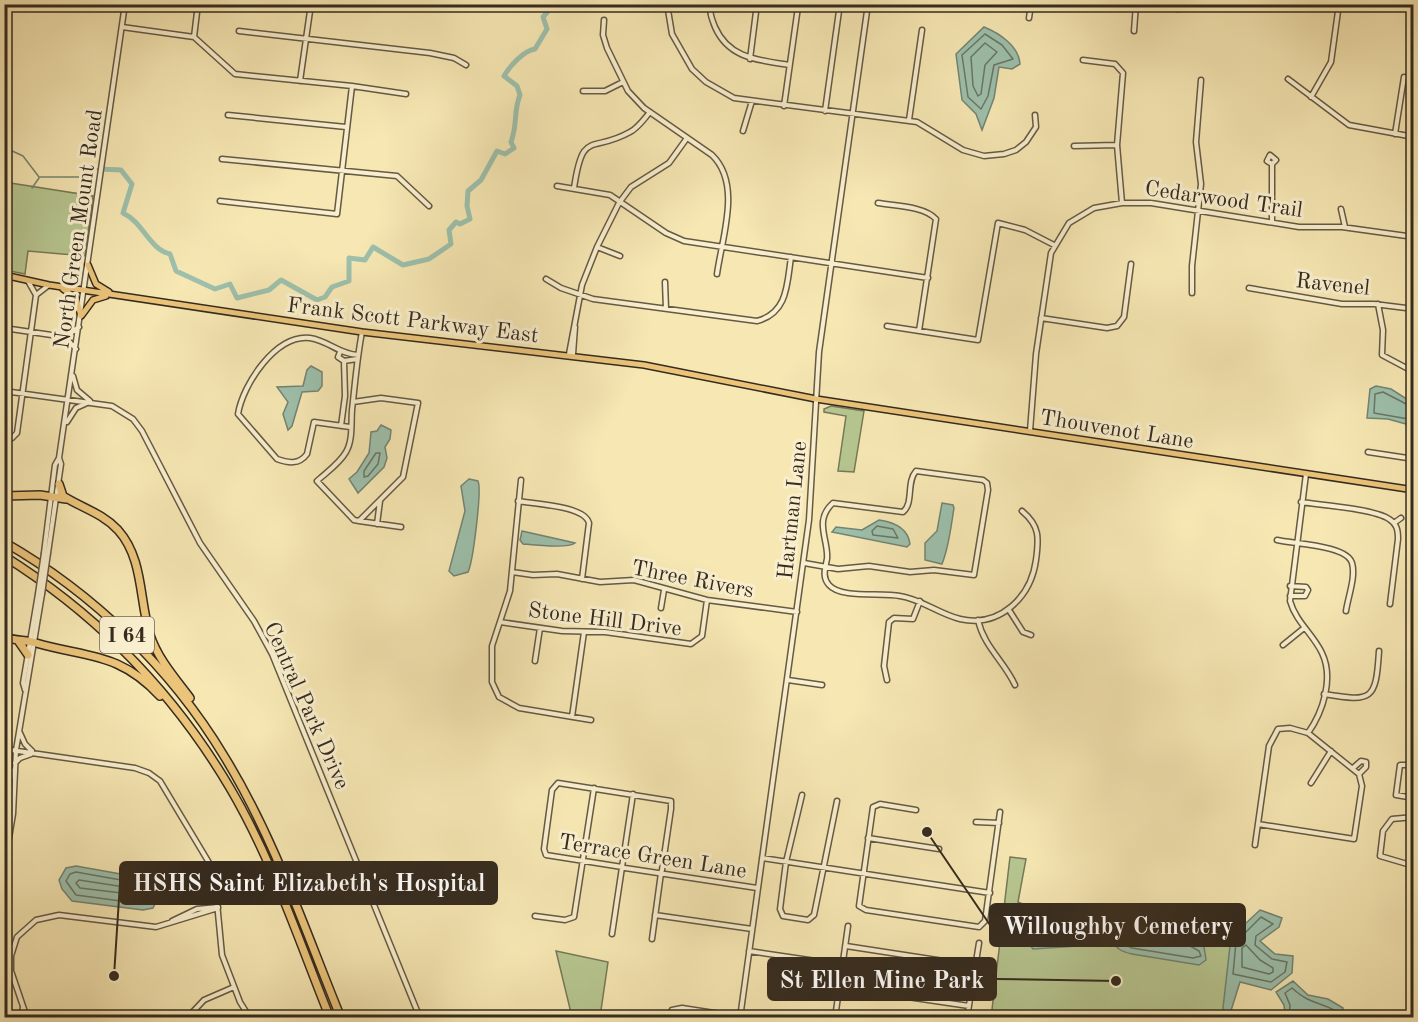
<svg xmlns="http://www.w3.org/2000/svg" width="1418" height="1022" viewBox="0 0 1418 1022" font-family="'Old Standard TT',serif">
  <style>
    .green { fill: #b7c791; stroke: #767958; stroke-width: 1.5 }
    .water { fill: #9dc0ac; stroke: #738474; stroke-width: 1.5 }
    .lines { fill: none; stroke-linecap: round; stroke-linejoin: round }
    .shore { stroke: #697666; stroke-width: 1.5 }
    .stream { stroke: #738474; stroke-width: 1.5 }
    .river { stroke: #9dc0ac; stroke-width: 5 }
    .minor-casing { stroke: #655a44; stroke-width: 7 }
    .major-casing { stroke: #352b1f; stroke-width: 8 }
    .highway-casing { stroke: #352b1f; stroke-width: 10 }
    .minor { stroke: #f9efce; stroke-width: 4 }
    .major { stroke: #ebc47a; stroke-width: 5 }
    .highway { stroke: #ebc47a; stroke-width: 7 }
    .minor-bridge-casing { stroke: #655a44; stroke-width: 7; stroke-linecap: butt }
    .minor-bridge { stroke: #f9efce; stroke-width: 4 }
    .labels { text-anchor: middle; stroke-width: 6; stroke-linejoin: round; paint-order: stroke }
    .shield { fill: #f9efce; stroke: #706654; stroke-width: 1.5 }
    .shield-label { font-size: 21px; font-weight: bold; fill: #352b1f }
    .street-label { font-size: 22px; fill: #352b1f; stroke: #f9efce }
    .leader { fill: none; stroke: #352b1f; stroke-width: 2 }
    .callout-dot { fill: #352b1f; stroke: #f9efce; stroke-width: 2 }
    .callout { fill: #352b1f; stroke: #352b1f; stroke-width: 2 }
    .callout-label { font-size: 24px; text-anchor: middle; font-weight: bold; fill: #fff }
  </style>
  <rect width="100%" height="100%" fill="#f6e7b3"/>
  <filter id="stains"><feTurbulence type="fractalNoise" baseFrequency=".00333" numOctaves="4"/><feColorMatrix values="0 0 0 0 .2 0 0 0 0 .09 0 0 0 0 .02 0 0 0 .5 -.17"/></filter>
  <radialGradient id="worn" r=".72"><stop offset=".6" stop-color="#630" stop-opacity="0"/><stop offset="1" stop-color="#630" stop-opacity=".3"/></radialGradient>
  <path class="green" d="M4,182l89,14 -8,60 -57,-5 -3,23 -20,-4z
    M831,406l33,5 -10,61 -16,-1 8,-55 -22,-4v-3z
    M1010,857l16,2 -8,43 40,18 38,6 71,-8 64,27 -8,72 -232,1z
    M556,951l52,11 -8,55h-28z"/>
  <path class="water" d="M984,27c15,6 35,19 36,37l-8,5 -13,-2 -5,31 -12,32 -6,-16 -14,-14 -6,-46z
    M311,366l11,6v14l-4,5 -16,1 -10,34 -4,4 -5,-16 5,-12 -11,-15 26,-1 4,-16z
    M1376,386l15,3 22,14v23l-25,-7 -21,-1 3,-29z
    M381,425l10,5 -1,9 -5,8 2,11 -3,9 -26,26 -9,-14 8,-7 12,-19 2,-21 6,-1z
    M469,479l9,2c4,9 -5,81 -10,91l-14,4 -5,-5 16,-60 -4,-25z
    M942,503l11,2 1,3c-3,18 -5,39 -12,56l-17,-4v-17l12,-12z
    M879,520c14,2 29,8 31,24l-3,3 -75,-15 4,-5 26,3z
    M522,531l53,12c-7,6 -41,2 -52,1l-3,-4z
    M76,866l78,14c6,10 5,17 -1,28l-10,2 -71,-9 -10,-12 -3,-9 7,-12z
    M1260,910l22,8 -3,9 -19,14 15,13 18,2 -1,17 -21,17 -31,-8 -11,35h-7l9,-80z
    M1026,919l31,11 40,7 -19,9 -45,3 -3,-4 -12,-3 2,-19z
    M1157,926l12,2 35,19 2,13 -7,5 -67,-11c-9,-2 -18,-5 -18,-15l4,-4z
    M1293,981l15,14 20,4 15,9 -1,9h-92l10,-4 25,1 -1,-9 -8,-13z"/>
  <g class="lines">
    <path class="shore" d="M985,34l17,11 11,14 -19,6 -6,31 -7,13 -13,-12 -6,-42z
      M985,43l12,9 -12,13 -4,29 -3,2 -5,-10 -2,-29z
      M1414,408l-31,-16 -8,2 -1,19 40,7
      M380,453l-2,11 -10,12 -4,1v-6l12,-18z
      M877,526l16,3 5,9 -25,-3 -1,-4z
      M76,872l73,13 3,4 -1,9 -8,6 -67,-9 -10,-14 4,-7z
      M79,880l52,8 2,4 -3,2 -50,-6 -4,-5z
      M1261,917l12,7 -17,12 -1,9 17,14 15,3 -2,10 -14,10 -38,-8 3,-32z
      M1029,926l27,11 2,4 -11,2 -20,-5 -1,-9z
      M1150,932l17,1 32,18 2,5 -8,2 -61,-10 -10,-5 2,-4z
      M1246,945l14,15 13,8v4l-4,2 -27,-7v-19z
      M1289,1018l1,-13 -5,-12 7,-5c19,17 24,12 44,23l1,7"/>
    <path class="stream" d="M10,150l13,6 16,21
      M39,177h50l5,-8h5
      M32,188l7,-10"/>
    <path class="river" d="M100,169l21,1 11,14 -9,29c21,10 25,35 47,41l6,17 39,18 15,-5 7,14 32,-8 12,-10 36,20 8,-3 7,-10 17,-6v-23l16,2 8,-13 30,18 26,-6 22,-15 -2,-14 7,-8 4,2 10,-5 -3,-13 1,-15 13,-11 16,-29 8,3 9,-6 -3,-6c7,-19 2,-29 9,-47l-3,-9 -13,-10c6,-10 19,-25 31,-27l12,-20 -4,-12 6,-7h11v-6"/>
    <g class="minor-casing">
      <path id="minor" d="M667,4l5,30 20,35 14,13 28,16 183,24 46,28 21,6 20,-2 12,-4 10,-8 10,-15 -1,-12
        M711,4c-2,9 1,15 4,23 14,32 44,33 74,38
        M1151,4l27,5 19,-5
        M1029,18l2,-14
        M604,20l-1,15 4,13 21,43 16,17 68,47c30,29 10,82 5,119
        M122,27l72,10 41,37 117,12 -15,128 -117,-13
        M239,31l191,22 24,5 12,7
        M1134,31l2,-27
        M194,37l4,-33
        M750,59l7,-55
        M1083,60l32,4 8,9 -6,72 5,58
        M1288,79l61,46 65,12
        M300,81l11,-77
        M352,86l54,8
        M583,91h22l18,-9
        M1311,97l20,-35 8,-58
        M784,106l14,-99
        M825,111l14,-100
        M228,115l118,12
        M909,120l13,-90
        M743,131l9,-30
        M1395,134l9,-57
        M1074,146l43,-1
        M222,159l175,17 32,30
        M557,186l53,9 56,38 18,8 244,37
        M574,188c9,-60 17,-34 56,-56 8,-4 14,-13 20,-20
        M878,203c17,3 46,3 58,16l-17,112
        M1341,209l4,18
        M1272,222v-58l4,-4 -6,-5 -3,6 5,3
        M597,247l23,9
        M546,279l15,9 32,11 164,22c31,-8 30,-37 34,-64
        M665,282l1,27
        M1249,288l93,16h32l40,5
        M1192,293v-27l9,-82 -5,-42 5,-62
        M36,295l13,-10
        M1378,304l5,26 -1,25 32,17
        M1041,318l66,10 10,-2 7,-9 7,-53
        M887,326l91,14 20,-117 27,7 29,15
        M4,328l61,9
        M65,337l14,-10
        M65,337l11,12
        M340,352l-2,5 6,4
        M569,354l13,-69 15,-38 22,-44 12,-16 38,-24 18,-25
        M573,354l2,-27
        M344,361l13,-2
        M73,376l4,14 13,11
        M4,391l108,15 21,13 9,12 58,112 54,78 18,33 148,364
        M353,402l28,-4 37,5 -15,74 -44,44 -5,-1 -37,-39c10,-9 23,-18 29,-29 7,-12 5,-29 6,-42 3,-26 5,-52 10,-78
        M67,422l9,-14 11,-5
        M341,426l4,-30 -1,-35
        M350,427l-36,-5 -7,32c-8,11 -19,9 -30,5l-39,-45c5,-30 38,-80 72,-76 19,3 29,16 48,17
        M1030,431l6,-77 15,-101 18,-30 25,-15 28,-5h29l148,24h43l72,10
        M4,439l8,-1 5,-5 19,-138 -8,-14
        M1368,452l46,7
        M1306,474l-16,127c6,21 23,33 32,52 12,25 1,59 -14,80
        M521,480l-11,111 -18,55v36l7,15 20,11 72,12
        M518,501c18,3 67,5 71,22l-7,56
        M1301,502c20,3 74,7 88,17 8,5 9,11 9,20l-8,65
        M359,521l42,6
        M1394,523l7,-5
        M377,524l3,-23
        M1277,540c17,4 70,5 75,23 4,14 -4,34 -6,48
        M44,553l11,-88 4,-7 66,-454
        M48,553l13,-89 -2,-6
        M804,563l34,6 31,-3 41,6 24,-2 40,5 14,-85 -1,-7 -4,-3 -67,-9c-10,11 -2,32 -13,41l-70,-9c-20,18 -4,37 -6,56 -2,10 -5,18 2,26 12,14 52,7 71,11 21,3 39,18 60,23 40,9 71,-22 76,-59 3,-22 4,-34 -14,-49
        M512,572l21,3 24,-1 43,8 34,-2 73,20 90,12
        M1290,596h15l3,-6 -2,-3 -16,-1
        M661,608l3,-18
        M1009,610l14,22 8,3
        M978,620c6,27 26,41 37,65
        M500,622l62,9 43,1 86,12 11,-8 5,-36
        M1283,645l21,-17
        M535,661l5,-33
        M788,680l34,5
        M887,680l-3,-14 5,-44 5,-4 19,1 7,-18
        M25,690l-2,-7 15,-89
        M1324,694c48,8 52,7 55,-43
        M572,717l12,-85
        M20,733l5,11 7,7
        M4,749l131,19 14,5 11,8 54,90 8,84 18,47 10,16
        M15,763l5,-5 11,-4
        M1414,765h-14l-4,30 18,3
        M1353,768l8,-7 5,1v5l-7,7
        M1311,783l20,-32
        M802,795l-16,67 -6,47 3,7 25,4 6,-5 23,-114
        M916,810l-36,-6 -7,3 -14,99 7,4 113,17 6,-6 15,-109
        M1414,817l-22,2 -9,12 -3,25 34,10
        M4,822l6,-43 4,-9
        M976,822l23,1
        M868,838l71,11
        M1255,845l14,-99 9,-17 12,-1 18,5 51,41 3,12 -8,53 -96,-15
        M762,858l228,35
        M4,868l9,-54 3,-64 26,-156
        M655,915l97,14
        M535,916l30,4 9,-3 20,-129
        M172,921l25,-12 21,-2
        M612,934l21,-140
        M652,939l9,-66 1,-3 9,-61v-8l-113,-18 -6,7 -8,59 2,6 76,12 3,1 33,5 7,1 92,14
        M846,946l130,20
        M749,951l94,14
        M840,987l129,19
        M672,1010l10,-2 58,9
        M21,1018l2,-11
        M27,1018l-16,-47v-15l6,-19 19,-17 23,-5 97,12 62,-19
        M187,1018l17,-18 30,-13
        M740,1018l69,-498 10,-168 49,-348
        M835,1018l13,-92
        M967,1018l12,-75"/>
    </g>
    <g class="major-casing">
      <path id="major" d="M88,265l8,19 13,8
        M4,275l45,10 313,47 282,33 172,34 598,91
        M63,289l13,9 5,18
        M82,315l11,-15 13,-4"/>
    </g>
    <g class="highway-casing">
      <path id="highway" d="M59,484l4,12c19,12 39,17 55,34 26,29 21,71 32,105 8,24 25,43 40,63
        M4,496l36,-1 26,4
        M4,542c89,51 167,126 220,214 50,81 81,174 117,262
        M4,556c94,59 170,137 226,232 42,71 69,153 100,230
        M4,637c12,4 22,3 32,6 52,15 83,9 124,53
        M19,642l9,13"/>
    </g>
    <use href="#minor" class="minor"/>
    <use href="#major" class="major"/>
    <use href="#highway" class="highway"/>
    <g class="minor-bridge-casing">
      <path id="minor-bridge" d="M38,594l6,-41
        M42,594l6,-41"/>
    </g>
    <use href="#minor-bridge" class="minor-bridge"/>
  </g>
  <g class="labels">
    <rect class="shield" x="100" y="617" width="54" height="36" rx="4.5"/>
    <g class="shield-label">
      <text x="127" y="642">I 64</text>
    </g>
    <g class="street-label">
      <text transform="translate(1224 198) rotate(8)" y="8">Cedarwood Trail</text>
      <text transform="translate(77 229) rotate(-82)" y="8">North Green Mount Road</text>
      <text transform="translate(1333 283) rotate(6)" y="8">Ravenel</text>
      <text transform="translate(413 319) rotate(7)" y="8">Frank Scott Parkway East</text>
      <text transform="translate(1117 428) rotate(9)" y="8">Thouvenot Lane</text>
      <text transform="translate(791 510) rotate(-84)" y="8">Hartman Lane</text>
      <text transform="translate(693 578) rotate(11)" y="8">Three Rivers</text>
      <text transform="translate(605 618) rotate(7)" y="8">Stone Hill Drive</text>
      <text transform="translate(308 705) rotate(66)" y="8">Central Park Drive</text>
      <text transform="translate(653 855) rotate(9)" y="8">Terrace Green Lane</text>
    </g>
  </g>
  <path class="leader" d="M114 976L120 883M927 832L990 925M1116 981L996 979"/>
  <g class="callout-dot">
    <circle cx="114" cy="976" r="6"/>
    <circle cx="927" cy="832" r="6"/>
    <circle cx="1116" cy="981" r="6"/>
  </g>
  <g class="callout">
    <rect x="120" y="862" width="377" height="42" rx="6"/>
    <rect x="990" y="904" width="255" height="42" rx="6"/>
    <rect x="768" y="958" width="228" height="42" rx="6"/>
  </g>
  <g class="callout-label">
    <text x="309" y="891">HSHS Saint Elizabeth's Hospital</text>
    <text x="1118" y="934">Willoughby Cemetery</text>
    <text x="882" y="988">St Ellen Mine Park</text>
  </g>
  <rect width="1418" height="1022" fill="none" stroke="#f6e7b3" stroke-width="24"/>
  <rect x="6" y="6" width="1406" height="1010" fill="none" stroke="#352b1f" stroke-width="3"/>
  <rect x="12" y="12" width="1394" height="998" fill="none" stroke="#352b1f" stroke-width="1.5"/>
  <rect width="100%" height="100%" filter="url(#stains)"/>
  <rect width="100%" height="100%" fill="url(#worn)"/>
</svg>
